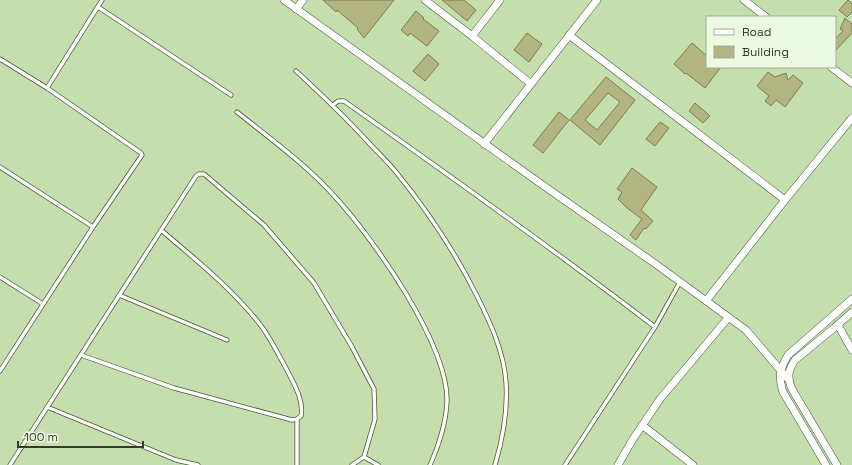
<svg xmlns="http://www.w3.org/2000/svg" width="852" height="465" viewBox="0 0 852 465" font-family="'Space Grotesk',sans-serif">
  <style>
    .building { fill: #b2b581; stroke: #7b7d4c; fill-rule: evenodd }
    .lines { fill: none; stroke-linecap: round; stroke-linejoin: round }
    .lane-casing { stroke: #43582e; stroke-width: 5 }
    .street-casing { stroke: #43582e; stroke-width: 8 }
    .lane { stroke: #fff; stroke-width: 3.5 }
    .street { stroke: #fff; stroke-width: 7 }
  </style>
  <rect width="100%" height="100%" fill="#c4deae"/>
  <path class="building" d="M323,0h71l-30,38 -7,-9 1,-1 -21,-18 -1,2z
    M442,0h22l12,10 -9,11z
    M848,0l4,4v8l-5,5 -8,-7z
    M416,11l8,7 -1,1 16,12 -12,15 -17,-13 -2,3 -7,-6z
    M845,18l7,6v9l-17,18v-12l8,-8 -3,-2z
    M527,33l15,11 -13,18 -15,-12z
    M692,43l15,13v11h14l-16,21 -19,-15 -1,1 -11,-10z
    M428,54l11,10 -14,17 -12,-10z
    M768,72l7,5 11,-4 2,7 5,-5 10,8 -18,24 -9,-7 -5,6 -6,-5 4,-5 -12,-10z
    M606,77l29,23 -35,45 -30,-25zM608,93l12,9 -23,28 -12,-10z
    M695,103l15,13 -7,7 -14,-12z
    M559,112l10,8 -26,33 -10,-8z
    M660,122l9,6 -14,18 -9,-7z
    M632,168l25,19 -16,23 12,11 -7,8 -2,-1 -8,12 -6,-5 12,-16 -15,-11 -9,-9 4,-7 -5,-3z"/>
  <g class="lines">
    <g class="lane-casing">
      <path id="lane" d="M98,7l133,88
        M0,59l47,29 94,65 1,2 -49,72 -93,144
        M296,71c25,23 50,47 73,72 9,10 19,19 27,29 31,38 59,80 81,124 13,26 27,56 29,86 2,28 -3,56 -11,83
        M47,88l55,-88
        M333,105l5,-4h6c105,74 209,148 311,226
        M237,112c35,28 71,54 100,87 38,42 111,146 110,202 -1,23 -8,44 -17,64
        M0,167l93,60
        M0,277l43,27
        M119,295l108,45
        M81,355l93,33 118,32 5,-1 4,-3c3,-16 -7,-32 -14,-46 -9,-16 -17,-33 -28,-47 -29,-36 -64,-64 -98,-93
        M47,407l129,53 22,5
        M364,457l14,8
        M10,465l186,-289 3,-2h5l60,51 50,58 38,64 22,42 1,30 -11,38 -12,8
        M297,465v-46
        M565,465l90,-138 25,-45"/>
    </g>
    <g class="street-casing">
      <path id="street" d="M284,0l253,181 120,84 89,65 42,49
        M425,0l47,36 59,48
        M744,0l22,17
        M296,9l7,-9
        M569,35l216,165
        M472,36l28,-36
        M831,67l21,16
        M484,144l113,-144
        M706,301l79,-101 67,-82
        M838,325l14,25
        M642,425l51,40
        M618,465l15,-26 27,-40 68,-81
        M826,465l-43,-73c-5,-16 -3,-23 5,-37l64,-56
        M837,465l-45,-76c-5,-11 -4,-19 3,-29l39,-32 18,-16"/>
    </g>
    <use href="#lane" class="lane"/>
    <use href="#street" class="street"/>
  </g>
  <rect x="706" y="16" width="130" height="52" fill="#edfae2" stroke="#a2ae98"/>
  <rect x="714" y="29" width="20" height="6" fill="#ffffff" stroke="#a2ae98"/>
  <text x="742" y="36" font-size="12" fill="#313b28">Road</text>
  <rect x="714" y="46" width="20" height="12" fill="#b2b581" stroke="#a2ae98"/>
  <text x="742" y="56" font-size="12" fill="#313b28">Building</text>
  <path d="M18 441v6h125v-6" fill="none" stroke="#313b28" stroke-width="2"/>
  <text x="24" y="441" font-size="12" fill="#313b28" stroke="#edfae2" stroke-width="3" paint-order="stroke">100 m</text>
</svg>
